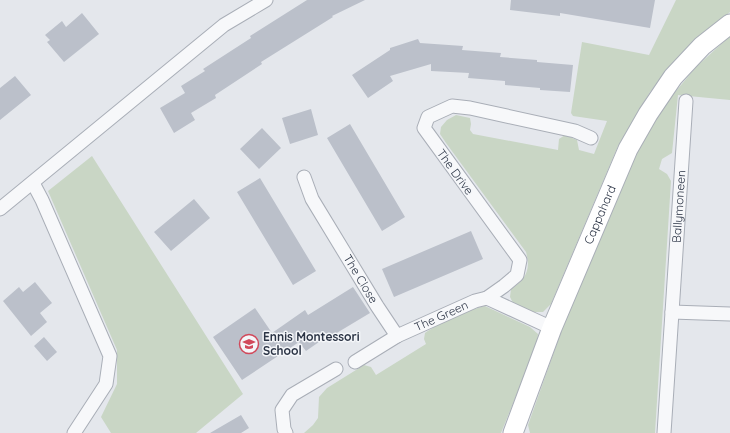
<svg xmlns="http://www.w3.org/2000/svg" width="730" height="433" viewBox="0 0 730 433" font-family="Quicksand,sans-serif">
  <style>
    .green { fill: #c9d6c5 }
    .building { fill: #bbc0ca }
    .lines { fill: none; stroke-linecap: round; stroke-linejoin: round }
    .minor-casing { stroke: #a9aeb7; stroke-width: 15 }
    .secondary-casing { stroke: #a9aeb7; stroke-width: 21 }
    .minor { stroke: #f7f8fa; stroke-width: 13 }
    .secondary { stroke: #fff; stroke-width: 19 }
    .labels { text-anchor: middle; stroke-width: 3; stroke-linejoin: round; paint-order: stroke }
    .street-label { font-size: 12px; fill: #2b3445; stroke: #f4f6f9 }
    .poi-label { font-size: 12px; font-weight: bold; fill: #2b3445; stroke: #f4f6f9; text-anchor: start }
  </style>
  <rect width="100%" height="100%" fill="#e4e7ec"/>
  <path class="green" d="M676,0h54v12l-48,42 -32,38 -32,54 -67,158 -8,8h-11l-19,-9 -3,-6 1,-8c15,-10 20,-19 15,-37l-80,-109 -6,-9 1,-7 6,-7 9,-5 14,3 1,6 -1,6 3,4 85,16 1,-11 6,-4 12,5 2,10 15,4 13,-33 -34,-5 -2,-3 11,-71 67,13z
    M730,36v64l-52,-5 -6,58 -10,6 -3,10 8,5 4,7 -16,252h-125l-2,-8 48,-135 50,-116 22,-46 23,-31 25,-30z
    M92,156l151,238 -47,39h-85l-10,-16 16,-33v-34l-69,-159z
    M485,306l45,21 8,7 -1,10 -36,89h-197l9,-8 5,-7 1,-21 8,-9 37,-23 7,2 5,8 50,-31 -2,-5 1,-6c14,-10 42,-23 60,-27z"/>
  <path class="building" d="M307,0h58l-33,16 1,1 -72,45 1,2 -47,31 1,3 -25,15 4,7 -21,13 -14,-25 25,-15 -4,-7 24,-15 -2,-2 48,-31 -1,-2z
    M511,0h144l-5,28 -90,-15v3l-50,-6z
    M82,13l17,21 -35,28 -17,-20 3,-2 -5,-5 17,-14 4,6z
    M418,39l2,4 43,3 -1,4 39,3 -1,4 37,3v2l36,3 -3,27 -30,-2v-2l-35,-3v-4l-37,-3 1,-5 -38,-2v-7l-41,12 3,5 -25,17 -16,-23 38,-25v-2z
    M15,76l16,19 -31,25v-32z
    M311,109l7,26 -28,9 -8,-26z
    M350,124l55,93 -23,14 -55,-93z
    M262,128l19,20 -22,21 -19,-20z
    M260,178l56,93 -23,14 -56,-93z
    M194,199l16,19 -39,33 -17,-19z
    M471,231l12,28 -89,38 -12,-28z
    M35,282l17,21 -12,10 7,9 -16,14 -28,-35 16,-14 4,5z
    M353,287l17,26 -40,24 -1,-2 -23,16 -7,-9 -57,38 -29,-43 42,-29 17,25 33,-23 3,5z
    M44,337l13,15 -10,9 -13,-15z
    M241,415l8,13 -8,5h-31z"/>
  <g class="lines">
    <g class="minor-casing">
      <g id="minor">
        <path id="s1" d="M304,177l8,22 65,107 20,30"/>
        <path d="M33,183l9,17 68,156 -4,28 -32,49"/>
        <path d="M0,209l224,-184 42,-25"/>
        <path d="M672,312l58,2"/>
        <path d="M552,328l-65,-30 17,-12 13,-11 3,-15 -96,-132 4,-11 24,-11 18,2 105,23 16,7"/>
        <path id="s2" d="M355,362l42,-26 78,-35 12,-3"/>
        <path d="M286,433l-2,-4 -2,-19 10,-15 44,-26"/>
        <path id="s3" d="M664,433l22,-332"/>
      </g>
    </g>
    <g class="secondary-casing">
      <g id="secondary">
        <path id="s4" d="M513,433l39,-105 76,-179 20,-35 25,-37 29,-31 28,-22"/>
      </g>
    </g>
    <use href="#minor" class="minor"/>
    <use href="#secondary" class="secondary"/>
  </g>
  <defs>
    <g id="school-ring" transform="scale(1)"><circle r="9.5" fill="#f4f6f9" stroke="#d1495b" stroke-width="1.5"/><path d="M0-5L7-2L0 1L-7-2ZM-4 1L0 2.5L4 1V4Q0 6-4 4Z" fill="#d1495b"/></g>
  </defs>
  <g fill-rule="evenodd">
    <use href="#school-ring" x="249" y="344"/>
  </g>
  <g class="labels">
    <g class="street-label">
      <text transform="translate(455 172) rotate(54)" y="4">The Drive</text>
      <text dy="4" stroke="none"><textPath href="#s3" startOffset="227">Ballymoneen</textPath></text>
      <text dy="4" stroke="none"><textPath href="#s4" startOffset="235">Cappahard</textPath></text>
      <text dy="4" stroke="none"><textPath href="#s1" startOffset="117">The Close</textPath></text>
      <text dy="4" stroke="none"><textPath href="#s2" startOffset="98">The Green</textPath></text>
    </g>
    <g class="poi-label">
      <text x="263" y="341">Ennis Montessori<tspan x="263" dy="14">School</tspan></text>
    </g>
  </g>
</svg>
